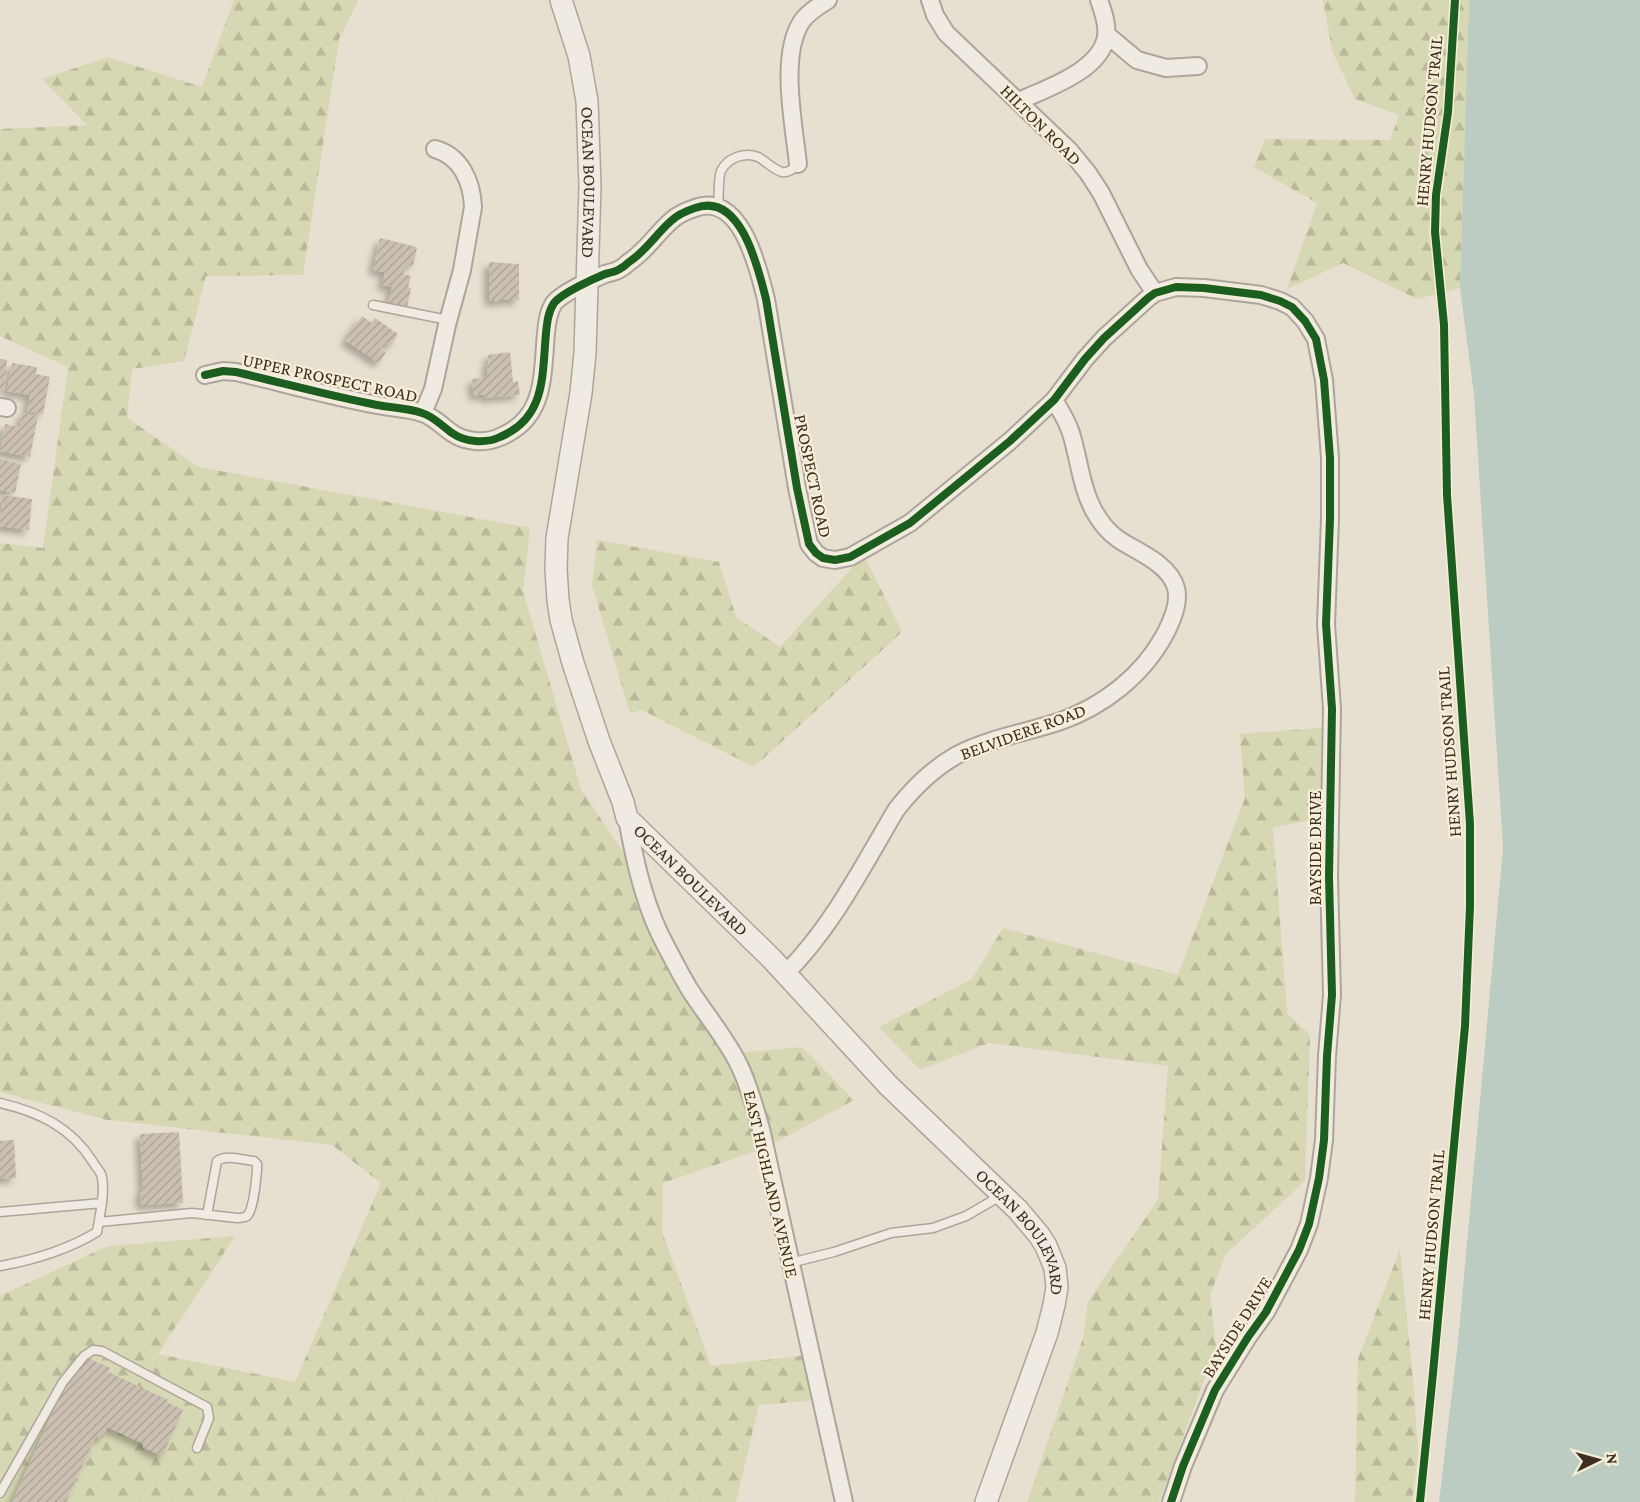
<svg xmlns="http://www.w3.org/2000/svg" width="1640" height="1502" viewBox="0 0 1640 1502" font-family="'Crimson Pro',serif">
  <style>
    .forest { fill: url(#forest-firs) }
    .water { fill: #bcccc2 }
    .building { fill: url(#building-hatch); filter: url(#shadow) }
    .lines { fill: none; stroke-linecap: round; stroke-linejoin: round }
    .service-casing { stroke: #ada599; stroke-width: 11 }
    .minor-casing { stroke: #ada599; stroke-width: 20 }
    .tertiary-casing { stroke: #ada599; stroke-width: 24 }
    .service { stroke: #efebe3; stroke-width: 8 }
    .minor { stroke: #efebe3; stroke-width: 16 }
    .tertiary { stroke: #efebe3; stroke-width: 21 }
    .cycleway-casing { stroke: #f7eed8; stroke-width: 11 }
    .cycleway { stroke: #1b5e20; stroke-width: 8 }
    .labels { text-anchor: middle; stroke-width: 4.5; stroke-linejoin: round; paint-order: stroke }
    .street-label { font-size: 18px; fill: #3d2e20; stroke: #f7eed8 }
  </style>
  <defs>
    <pattern id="forest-firs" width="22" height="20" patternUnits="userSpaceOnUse" patternTransform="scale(1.5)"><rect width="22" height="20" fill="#d6d7b3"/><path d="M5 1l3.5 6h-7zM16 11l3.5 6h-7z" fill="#b9b99a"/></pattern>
    <pattern id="building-hatch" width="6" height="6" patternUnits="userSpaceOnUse" patternTransform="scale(1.5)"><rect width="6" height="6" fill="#cbbfb2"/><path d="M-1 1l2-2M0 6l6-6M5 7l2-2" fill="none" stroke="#afa499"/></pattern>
    <filter id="shadow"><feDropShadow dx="-5" dy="5" stdDeviation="3" flood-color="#0004"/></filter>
  </defs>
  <rect width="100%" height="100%" fill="#e7e0d1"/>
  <path class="forest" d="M234,0h125l-20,39 -36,236 -97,1 -22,85 -52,8 -5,49 72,49 331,61 -7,63 58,198 61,91 20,64 75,109 65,-6 52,53 -89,48 -102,35 -1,49 49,134 106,-12 12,45 -70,6 -23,97h-736v-206l108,-50 127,-10 -77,118 137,28 86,-199 -49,-38 -225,-25 -107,-28v-549l43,5 25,-181 -68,-31v-207l87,-4 -45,-46 66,-22 94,30z
    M1323,0h146l-9,288 -43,11 -74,-36 -56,26 30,-86 -63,-36 11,-28 125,1 9,-25 -44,-16 -23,-49z
    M597,540l122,22 17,55 44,30 84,-92 38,77 -148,135 -112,-57 -12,3 -38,-128z
    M1331,727l2,88 -60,13 14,185 23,22 -5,146 -79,73 -16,41 6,53 -57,154h-132l56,-164 5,-37 70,-101 10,-134 -179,-23 -69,27 -41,-43 93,-48 31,-51 175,47 67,-177 -5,-64z
    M1400,1249l14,142 4,65 -6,46h-57l3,-143z"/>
  <path class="water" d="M1469,0h171v1502h-201l19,-160 45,-494 -29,-453 -14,-107z"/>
  <path class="building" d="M380,238l37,9 -4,19 -8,-1 -2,9 8,2 -3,11 3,1 -4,20 -19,-5 4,-16 -10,-2 3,-13 -12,-2z
    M489,262l30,2v36h-19v2l-11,-2z
    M362,316l10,7 3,-5 23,16 -8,12 -5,-4 -5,7 6,3 -7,11 -34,-23z
    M510,352l3,30 5,-1 2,14 -35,3 -1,-4 -10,2 -2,-17 16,-2 -2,-12h3l-1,-10z
    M0,359l7,1 -3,30 -4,-1z
    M12,363l25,4 -1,7 14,3 -7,37 -16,-2 3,-17 -23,-4z
    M22,413l16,3 -8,41 -30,-6 5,-27 15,3z
    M0,459l21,5 -6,29 -15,-3z
    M2,495l30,4 -3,31 -29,-4z
    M179,1132l4,71 -42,2 -1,-15h3l-3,-56z
    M14,1140l2,38 -16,1v-38z
    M79,1354l31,14 -2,4 60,28 -1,2 16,8 -21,46 -19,-9 1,-3 -37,-17 -5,12 -6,-3 -30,66h-54z"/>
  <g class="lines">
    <g class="service-casing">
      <path id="service" d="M718,208c1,-9 0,-30 3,-37 7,-14 24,-19 37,-14 8,4 14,12 24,15 7,1 11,-3 16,-8
        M373,305l75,15
        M0,1103c39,9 71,24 93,59 2,4 6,8 8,12 3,9 2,20 1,29
        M0,1212l102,-9 -5,29c-30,18 -63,28 -97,34
        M99,1222l93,-9 45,5c4,0 7,0 10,-2 7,-7 9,-36 10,-46v-6l-3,-3c-11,-1 -28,-7 -37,0l-10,54
        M790,1263l44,-11 57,-19 42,-5 33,-12 36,-21
        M0,1493l63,-111 21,-26 9,-6 9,1 105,56 2,11 -12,30"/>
    </g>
    <g class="minor-casing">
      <path id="minor" d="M930,0l5,15 11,18 124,118 18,22 13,20 38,76 16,24
        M1106,34l31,26 29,8 32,-2
        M1019,101c28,-13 81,-30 87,-64 2,-12 -3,-26 -7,-37
        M798,164c-4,-39 -19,-109 4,-143 7,-10 17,-15 26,-21
        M205,375l18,-4 13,1c47,11 94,24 141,33 15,3 31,3 45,8 11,3 20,13 30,20 13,9 33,11 48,4 46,-19 42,-61 46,-104 1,-10 2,-21 8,-30 8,-10 39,-24 51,-29 4,-1 9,-2 13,-4 4,-2 8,-5 11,-8 17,-11 27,-28 42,-41 7,-7 15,-10 24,-13 46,-17 63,60 71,91l31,189 12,56 7,9 7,5 12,2 15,-3 60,-34 100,-82 44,-41 31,-41 19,-21 44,-40 7,-5 21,-6 28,1 57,7 19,6 12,6 13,14 11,18 8,41 6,78v61l-4,105 6,85 -3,168 3,118 -5,61 -3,84 -5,38 -10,46 -10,26 -33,62 -18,25 -33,53 -32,76 -12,36
        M0,407l7,1
        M423,413l10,-24 14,-64 15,-55 11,-63c-1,-25 -12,-51 -38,-58
        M627,818c8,45 18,91 41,132 7,13 14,27 22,40 16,25 35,47 48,73 11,21 16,43 23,66l83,373
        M786,973c46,-46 77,-107 110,-163 17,-22 36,-41 61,-55 32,-17 69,-22 104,-34 42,-15 81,-45 103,-85 7,-13 16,-33 12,-48 -7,-25 -39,-36 -58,-49 -10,-7 -18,-17 -24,-28 -13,-24 -15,-52 -23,-78 -4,-12 -10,-22 -17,-33"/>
    </g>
    <g class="tertiary-casing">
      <g id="tertiary">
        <path id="s1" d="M561,0l18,56 8,45 3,85 -5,167 -4,40 -24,145 -1,31 2,31 3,20 12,43 26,78 24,61 4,16 144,140 117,127 130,125 21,25 7,11 9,22 2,19 -3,18 -7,28 -61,169"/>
      </g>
    </g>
    <use href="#service" class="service"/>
    <use href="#minor" class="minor"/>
    <use href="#tertiary" class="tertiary"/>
    <g class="cycleway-casing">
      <path id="cycleway" d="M205,375l18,-4 13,1c47,11 94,24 141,33 15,3 31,3 45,8 11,3 20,13 30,20 13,9 33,11 48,4 46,-19 42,-61 46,-104 1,-10 2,-21 8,-30 8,-10 39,-24 51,-29 4,-1 9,-2 13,-4 4,-2 8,-5 11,-8 17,-11 27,-28 42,-41 7,-7 15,-10 24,-13 46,-17 63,60 71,91l31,189 12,56 7,9 7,5 12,2 15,-3 60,-34 100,-82 44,-41 31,-41 19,-21 44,-40 7,-5 21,-6 28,1 57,7 19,6 12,6 13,14 11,18 8,41 6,78v61l-4,105 6,85 -3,168 3,118 -5,61 -3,84 -5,38 -10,46 -10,26 -33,62 -18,25 -33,53 -32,76 -12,36
        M1420,1502l13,-129 32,-347 5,-120v-82l-23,-329 -3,-170 -9,-93 1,-37 12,-83 7,-112"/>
    </g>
    <use href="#cycleway" class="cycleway"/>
  </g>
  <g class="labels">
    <g class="street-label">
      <text transform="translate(1429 121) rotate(-85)" y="6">HENRY HUDSON TRAIL</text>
      <text transform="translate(1041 125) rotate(45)" y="6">HILTON ROAD</text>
      <text dy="6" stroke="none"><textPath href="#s1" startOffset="186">OCEAN BOULEVARD</textPath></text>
      <text transform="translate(330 378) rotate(12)" y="6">UPPER PROSPECT ROAD</text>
      <text transform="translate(813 476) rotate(78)" y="6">PROSPECT ROAD</text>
      <text transform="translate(1023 732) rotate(-20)" y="6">BELVIDERE ROAD</text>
      <text transform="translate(1449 752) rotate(-94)" y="6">HENRY HUDSON TRAIL</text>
      <text transform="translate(1315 848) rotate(-90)" y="6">BAYSIDE DRIVE</text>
      <text dy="6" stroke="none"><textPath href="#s1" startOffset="924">OCEAN BOULEVARD</textPath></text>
      <text transform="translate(771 1184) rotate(77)" y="6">EAST HIGHLAND AVENUE</text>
      <text dy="6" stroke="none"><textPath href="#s1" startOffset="1410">OCEAN BOULEVARD</textPath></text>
      <text transform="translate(1431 1235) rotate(-85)" y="6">HENRY HUDSON TRAIL</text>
      <text transform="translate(1237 1327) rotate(-58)" y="6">BAYSIDE DRIVE</text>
    </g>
  </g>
  <g transform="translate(1598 1460) rotate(85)" stroke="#f7eed8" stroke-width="4.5" paint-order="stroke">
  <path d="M0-4.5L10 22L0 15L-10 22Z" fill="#3d2e20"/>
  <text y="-9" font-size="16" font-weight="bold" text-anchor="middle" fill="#3d2e20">N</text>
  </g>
</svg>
